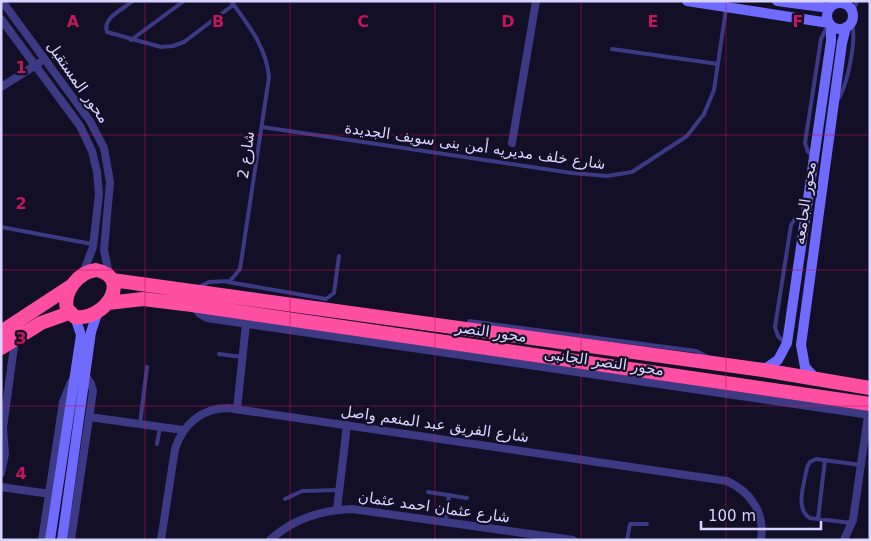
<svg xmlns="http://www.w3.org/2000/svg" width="871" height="541" viewBox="0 0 871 541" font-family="'DejaVu Sans',Cairo,sans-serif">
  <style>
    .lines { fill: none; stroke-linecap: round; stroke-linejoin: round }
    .lane { stroke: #3d3a85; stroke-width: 4 }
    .street { stroke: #3d3a85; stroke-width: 8 }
    .secondary { stroke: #6f6bff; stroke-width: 10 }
    .highway { stroke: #ff4fa3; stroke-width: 14 }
    .grid { fill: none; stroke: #c2185b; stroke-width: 1; stroke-opacity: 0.55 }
    .labels { text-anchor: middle; stroke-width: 4.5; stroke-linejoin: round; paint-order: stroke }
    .street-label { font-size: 15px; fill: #d9d4ff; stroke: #130f26 }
    .grid-label { font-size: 16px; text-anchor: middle; font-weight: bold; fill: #c2185b; stroke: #130f26; stroke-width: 4.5; stroke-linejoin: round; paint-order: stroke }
  </style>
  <rect width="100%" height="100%" fill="#130f26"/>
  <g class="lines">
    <path class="lane" d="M133,1c-10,8 -31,17 -26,31l54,15 12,-1 11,-4 49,-37
      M852,14l5,-13
      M131,40l53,-39
      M612,49l106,15
      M836,102c11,-13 22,-65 15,-81
      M262,127l310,46 35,3 25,-4 55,-36 17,-22 10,-24 12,-81
      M814,157l-6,-5 -3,-9 16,-104 7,-14
      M1,227l91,17
      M228,282l98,17 8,-6 5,-37
      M199,287l10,-5 21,-1 10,-12 29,-192c-3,-31 -21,-52 -38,-76
      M469,321l227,30 12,6
      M785,343l-7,-7 -3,-9 16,-102 4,-6 8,-2
      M219,354l23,3
      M140,424l7,-57
      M157,444l3,-17
      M428,492l39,6
      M285,499l17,-8 37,-1
      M818,519l7,-59
      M446,521l3,-26
      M852,523l-42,-5c-16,-9 -5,-36 -3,-51l3,-5 6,-3 45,6
      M627,540l3,-16h17"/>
    <path class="street" d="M2,1l88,120 14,27 6,34 -6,68 5,24
      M1,19l79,107 12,25 5,21 2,22 -6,53 -10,26
      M1,87l38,-24
      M512,143l24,-142
      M193,306l7,8 7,4 663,97
      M237,409l9,-85
      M89,417l94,13
      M1,473l4,-19 -2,-26 12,-89
      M1,487l49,7
      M337,509l10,-84
      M42,540l21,-138 8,-20
      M71,540l22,-149 -2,-7 -6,-9
      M161,540l14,-91c8,-25 27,-41 53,-41l499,73c24,11 38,32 34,59
      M270,540c23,-21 51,-30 82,-31l221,31
      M844,540l9,-20 15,-105"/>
    <path class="secondary" d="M687,1l142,22
      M777,1l53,7
      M827 16a13 13 0 1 1 26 0a13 13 0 1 1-26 0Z
      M763,370l15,-10 9,-17 44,-302v-15
      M816,379l-11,-12 -4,-22 41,-302 4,-16
      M50,540l31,-205 -6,-18
      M62,540l29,-208 6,-18"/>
    <path class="highway" d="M96,270c36,7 11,50 -21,47l-8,-8c-4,-17 11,-37 29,-39z
      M112,280l651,90 107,18
      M108,303l35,-4 49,6 678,99
      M1,332l70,-46
      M1,348l40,-25 28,-10"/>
  </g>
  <path class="grid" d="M145,1v539M290,1v539M435,1v539M581,1v539M726,1v539M1,135h869M1,270h869M1,406h869"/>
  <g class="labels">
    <g class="street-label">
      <text transform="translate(78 82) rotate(55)" y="5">محور المستقبل</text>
      <text transform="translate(475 146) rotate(8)" y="5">شارع خلف مديريه أمن بنى سويف الجديدة</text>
      <text transform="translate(246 155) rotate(-82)" y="5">شارع 2</text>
      <text transform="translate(805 203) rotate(-82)" y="5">محور الجامعه</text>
      <text transform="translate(491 332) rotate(8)" y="5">محور النصر</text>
      <text transform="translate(604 362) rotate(8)" y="5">محور النصر الجانبى</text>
      <text transform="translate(435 424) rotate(8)" y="5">شارع الفريق عبد المنعم واصل</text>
      <text transform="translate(434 507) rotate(8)" y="5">شارع عثمان احمد عثمان</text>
    </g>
  </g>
  <g class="grid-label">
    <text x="73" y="27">A</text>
    <text x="218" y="27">B</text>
    <text x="363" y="27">C</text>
    <text x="508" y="27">D</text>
    <text x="653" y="27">E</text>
    <text x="798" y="27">F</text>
    <text x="21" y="73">1</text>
    <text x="21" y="209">2</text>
    <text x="21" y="344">3</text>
    <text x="21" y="479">4</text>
  </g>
  <rect width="871" height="541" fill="none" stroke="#d9d4ff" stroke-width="5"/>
  <path d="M701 521v8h120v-8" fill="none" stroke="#d9d4ff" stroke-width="2.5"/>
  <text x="708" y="521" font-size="15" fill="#d9d4ff" stroke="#130f26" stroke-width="4" paint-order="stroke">100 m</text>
</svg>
